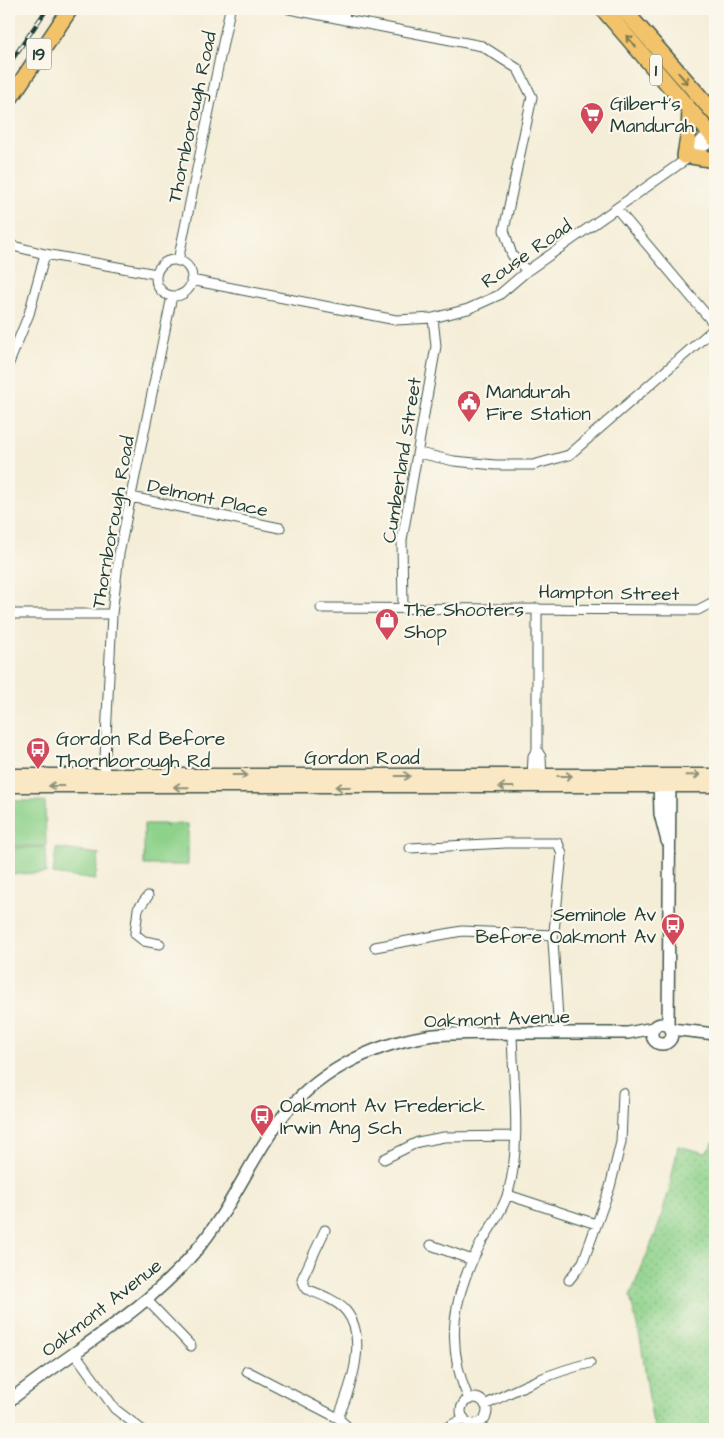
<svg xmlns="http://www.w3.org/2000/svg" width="724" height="1438" viewBox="0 0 724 1438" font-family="'Architects Daughter',sans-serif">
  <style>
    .grass { fill: url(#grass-dots); stroke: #56875f }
    .pitch { fill: #8dd18a; stroke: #56875f }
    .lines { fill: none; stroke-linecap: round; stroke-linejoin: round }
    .minor-casing { stroke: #3f574c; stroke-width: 11 }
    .tertiary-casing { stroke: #3f574c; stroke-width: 14 }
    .secondary-casing { stroke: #3f574c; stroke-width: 15 }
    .trunk-casing { stroke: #3f574c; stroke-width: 18 }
    .minor { stroke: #fff; stroke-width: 9 }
    .tertiary { stroke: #fff; stroke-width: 11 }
    .secondary { stroke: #fae7c3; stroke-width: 12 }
    .trunk { stroke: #f2c36a; stroke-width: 15 }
    .rail-casing { stroke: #1f3d34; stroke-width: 4.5 }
    .rail { stroke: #fbf7ec; stroke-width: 2.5; stroke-dasharray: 8; stroke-linecap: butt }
    .oneway { stroke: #7e794c }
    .oneway2 { stroke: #8c927c }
    .labels { text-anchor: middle; stroke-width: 4.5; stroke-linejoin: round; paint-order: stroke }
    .shield { fill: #fbf7ec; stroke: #61756b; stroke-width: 1 }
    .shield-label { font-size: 18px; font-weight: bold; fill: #1f3d34 }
    .poi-label { font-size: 19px; fill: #1f3d34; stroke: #fbf7ec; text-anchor: start }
    .street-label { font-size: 19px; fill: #1f3d34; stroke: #fbf7ec }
  </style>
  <defs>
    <pattern id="grass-dots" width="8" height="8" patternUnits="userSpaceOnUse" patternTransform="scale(1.25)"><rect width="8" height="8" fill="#8dd18a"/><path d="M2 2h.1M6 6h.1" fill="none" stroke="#73ab72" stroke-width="1.8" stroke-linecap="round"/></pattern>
  </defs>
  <rect width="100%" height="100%" fill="#fbf7ec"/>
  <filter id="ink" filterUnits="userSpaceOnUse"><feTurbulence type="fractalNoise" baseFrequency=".02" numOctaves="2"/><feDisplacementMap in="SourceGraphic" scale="10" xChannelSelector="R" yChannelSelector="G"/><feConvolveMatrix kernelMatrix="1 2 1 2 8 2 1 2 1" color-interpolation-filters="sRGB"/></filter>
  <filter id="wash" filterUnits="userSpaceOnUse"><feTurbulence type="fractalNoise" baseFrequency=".0096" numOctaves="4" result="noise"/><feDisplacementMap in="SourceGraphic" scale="20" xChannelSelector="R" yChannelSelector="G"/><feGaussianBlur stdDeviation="1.12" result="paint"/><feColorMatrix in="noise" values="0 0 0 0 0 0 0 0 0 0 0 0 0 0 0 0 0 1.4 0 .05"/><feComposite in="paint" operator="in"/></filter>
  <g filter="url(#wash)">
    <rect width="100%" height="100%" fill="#f4edd7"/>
    <path class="grass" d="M715,1140v289h-60l-3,-10 -11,-76 -11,-47 28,-69 11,-37 9,-44 28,7z"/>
    <path class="pitch" d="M9,801h36l1,45h-37z
      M144,824h21l1,3v-3h22v41h-44z
      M45,847l1,26 -37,1v-26z
      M56,848l43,6 -4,26 -42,-6z"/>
  </g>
  <g filter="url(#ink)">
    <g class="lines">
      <g class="minor-casing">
        <path id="minor" d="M289,9l193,37 36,23 14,28 -28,133 8,25 15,16
          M344,20l1,-11
          M687,153l28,-26
          M617,209l98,116
          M9,245l36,9 111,20
          M156 278a18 18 0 1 1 36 0a18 18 0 1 1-36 0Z
          M178,261l52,-252
          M191,280l205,40 37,-2 35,-9 31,-14 28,-24 188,-132
          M9,363l20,-49 16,-60
          M419,453l35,8 41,4h38l36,-10 146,-127
          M131,497l149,31
          M321,608l377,2 17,-9
          M403,608l-1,-68 34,-194 -3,-28
          M537,608v142l4,7 1,22
          M9,614h103
          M104,779l8,-165 7,-60 53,-258
          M532,779l1,-23 4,-6
          M410,848l96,-5h52l4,11 -9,87 6,92
          M148,896l-10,13 -3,25 9,7 16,3
          M375,947l87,-16 92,4
          M384,1159l34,-17 26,-5 71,-1
          M508,1195l88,29
          M325,1230l-23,49 4,10c13,5 31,11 40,22 23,28 4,78 -8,107
          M431,1245l41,15
          M569,1280l14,-18 27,-75 11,-45 2,-49
          M146,1299l45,47
          M74,1352l41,57 26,20
          M247,1371l91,47 12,11
          M461 1411a13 13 0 1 1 26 0a13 13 0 1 1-26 0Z
          M469,1400c-25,-56 -16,-105 12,-157 9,-15 22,-33 27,-50 14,-47 5,-111 4,-159
          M485,1405c35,-18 67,-33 105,-42
          M444,1429l20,-11"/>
      </g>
      <g class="tertiary-casing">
        <path id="tertiary" d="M659,778l1,36 7,27
          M652 1034a10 10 0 1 1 20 0a10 10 0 1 1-20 0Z
          M668,1026l2,-248
          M671,1029l44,5
          M9,1401c61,-49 133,-87 184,-147 36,-41 55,-90 86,-133 35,-47 91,-76 148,-85 29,-4 59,-2 89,-3 37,0 75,0 112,0l25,-5"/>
      </g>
      <g class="secondary-casing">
        <path id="secondary" d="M9,775h706
          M9,786h706"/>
      </g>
      <g class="trunk-casing">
        <path id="trunk" d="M603,9l112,130
          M623,9l92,105
          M9,100l61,-91
          M685,156l4,-25 1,-21
          M691,156l24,4"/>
      </g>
      <use href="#minor" class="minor"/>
      <use href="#tertiary" class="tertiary"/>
      <use href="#secondary" class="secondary"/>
      <use href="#trunk" class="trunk"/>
      <g class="rail-casing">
        <path id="rail" d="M9,64l38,-55"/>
      </g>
      <use href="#rail" class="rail"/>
    </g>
    <defs><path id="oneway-shaft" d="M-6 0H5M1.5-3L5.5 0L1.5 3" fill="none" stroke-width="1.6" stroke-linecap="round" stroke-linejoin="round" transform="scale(1.25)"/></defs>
    <g class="oneway">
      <use href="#oneway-shaft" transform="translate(631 41) rotate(-131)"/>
      <use href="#oneway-shaft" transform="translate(683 78) rotate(49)"/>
    </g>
    <g class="oneway2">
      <use href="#oneway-shaft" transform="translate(240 775)"/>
      <use href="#oneway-shaft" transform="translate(693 775) rotate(-1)"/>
      <use href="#oneway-shaft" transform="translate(403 776)"/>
      <use href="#oneway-shaft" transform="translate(565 776)"/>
      <use href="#oneway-shaft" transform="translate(56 786) rotate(-180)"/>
      <use href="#oneway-shaft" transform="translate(181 787) rotate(-179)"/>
      <use href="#oneway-shaft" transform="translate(343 787) rotate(180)"/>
      <use href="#oneway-shaft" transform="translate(506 787) rotate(180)"/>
    </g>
  </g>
  <defs>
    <g id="supermarket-pin" transform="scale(1.25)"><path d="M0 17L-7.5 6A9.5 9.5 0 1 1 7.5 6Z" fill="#d1495b" stroke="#fbf7ec"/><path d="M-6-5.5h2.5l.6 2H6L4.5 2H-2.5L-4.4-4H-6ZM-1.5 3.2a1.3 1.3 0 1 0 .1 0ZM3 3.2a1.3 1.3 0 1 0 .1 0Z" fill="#fff"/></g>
    <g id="civic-pin" transform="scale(1.25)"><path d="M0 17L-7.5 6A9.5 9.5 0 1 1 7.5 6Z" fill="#d1495b" stroke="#fbf7ec"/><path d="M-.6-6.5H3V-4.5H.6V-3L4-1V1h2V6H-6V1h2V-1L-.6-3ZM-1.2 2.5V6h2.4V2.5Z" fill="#fff"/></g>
    <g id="shop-pin" transform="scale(1.25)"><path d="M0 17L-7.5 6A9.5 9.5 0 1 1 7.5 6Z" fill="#d1495b" stroke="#fbf7ec"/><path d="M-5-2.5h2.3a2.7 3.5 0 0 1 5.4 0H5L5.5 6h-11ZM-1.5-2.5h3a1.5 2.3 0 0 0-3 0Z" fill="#fff"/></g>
    <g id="bus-pin" transform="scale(1.25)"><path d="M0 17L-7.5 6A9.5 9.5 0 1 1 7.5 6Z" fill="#d1495b" stroke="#fbf7ec"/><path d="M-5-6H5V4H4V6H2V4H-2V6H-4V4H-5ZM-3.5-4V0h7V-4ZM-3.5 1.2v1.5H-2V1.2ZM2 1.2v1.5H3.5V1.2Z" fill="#fff"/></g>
  </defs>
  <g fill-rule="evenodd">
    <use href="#supermarket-pin" x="592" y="114"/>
    <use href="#civic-pin" x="469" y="402"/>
    <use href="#shop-pin" x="387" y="620"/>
    <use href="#bus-pin" x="38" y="749"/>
    <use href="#bus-pin" x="673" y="925"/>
    <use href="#bus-pin" x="262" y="1116"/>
  </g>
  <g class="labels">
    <g class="shield">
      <rect x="26.5" y="38.5" width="25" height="31" rx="4"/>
      <rect x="650" y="54.5" width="12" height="31" rx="4"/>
    </g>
    <g class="shield-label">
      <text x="39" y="60">19</text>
      <text x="656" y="76">1</text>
    </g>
    <g class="poi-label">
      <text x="610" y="110">Gilbert's<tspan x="610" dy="22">Mandurah</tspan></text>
      <text x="486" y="398">Mandurah<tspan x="486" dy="22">Fire Station</tspan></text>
      <text x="404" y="616">The Shooters<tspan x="404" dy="22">Shop</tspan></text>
      <text x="56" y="745">Gordon Rd Before<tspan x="56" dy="22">Thornborough Rd</tspan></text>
      <text x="656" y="921" text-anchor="end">Seminole Av<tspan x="656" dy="22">Before Oakmont Av</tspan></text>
      <text x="280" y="1112">Oakmont Av Frederick<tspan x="280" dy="22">Irwin Ang Sch</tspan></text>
    </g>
    <g class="street-label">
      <text transform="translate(191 117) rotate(-78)" y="7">Thornborough Road</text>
      <text transform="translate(526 253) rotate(-35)" y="7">Rouse Road</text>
      <text transform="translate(401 460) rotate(-81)" y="7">Cumberland Street</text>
      <text transform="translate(208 497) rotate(12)" y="7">Delmont Place</text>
      <text transform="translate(112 522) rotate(-80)" y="7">Thornborough Road</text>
      <text transform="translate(609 592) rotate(1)" y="7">Hampton Street</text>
      <text x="362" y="764">Gordon Road</text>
      <text transform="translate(497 1018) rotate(-2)" y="7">Oakmont Avenue</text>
      <text transform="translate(101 1307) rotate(-38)" y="7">Oakmont Avenue</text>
    </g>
  </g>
  <rect width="724" height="1438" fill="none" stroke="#fbf7ec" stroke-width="30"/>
</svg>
